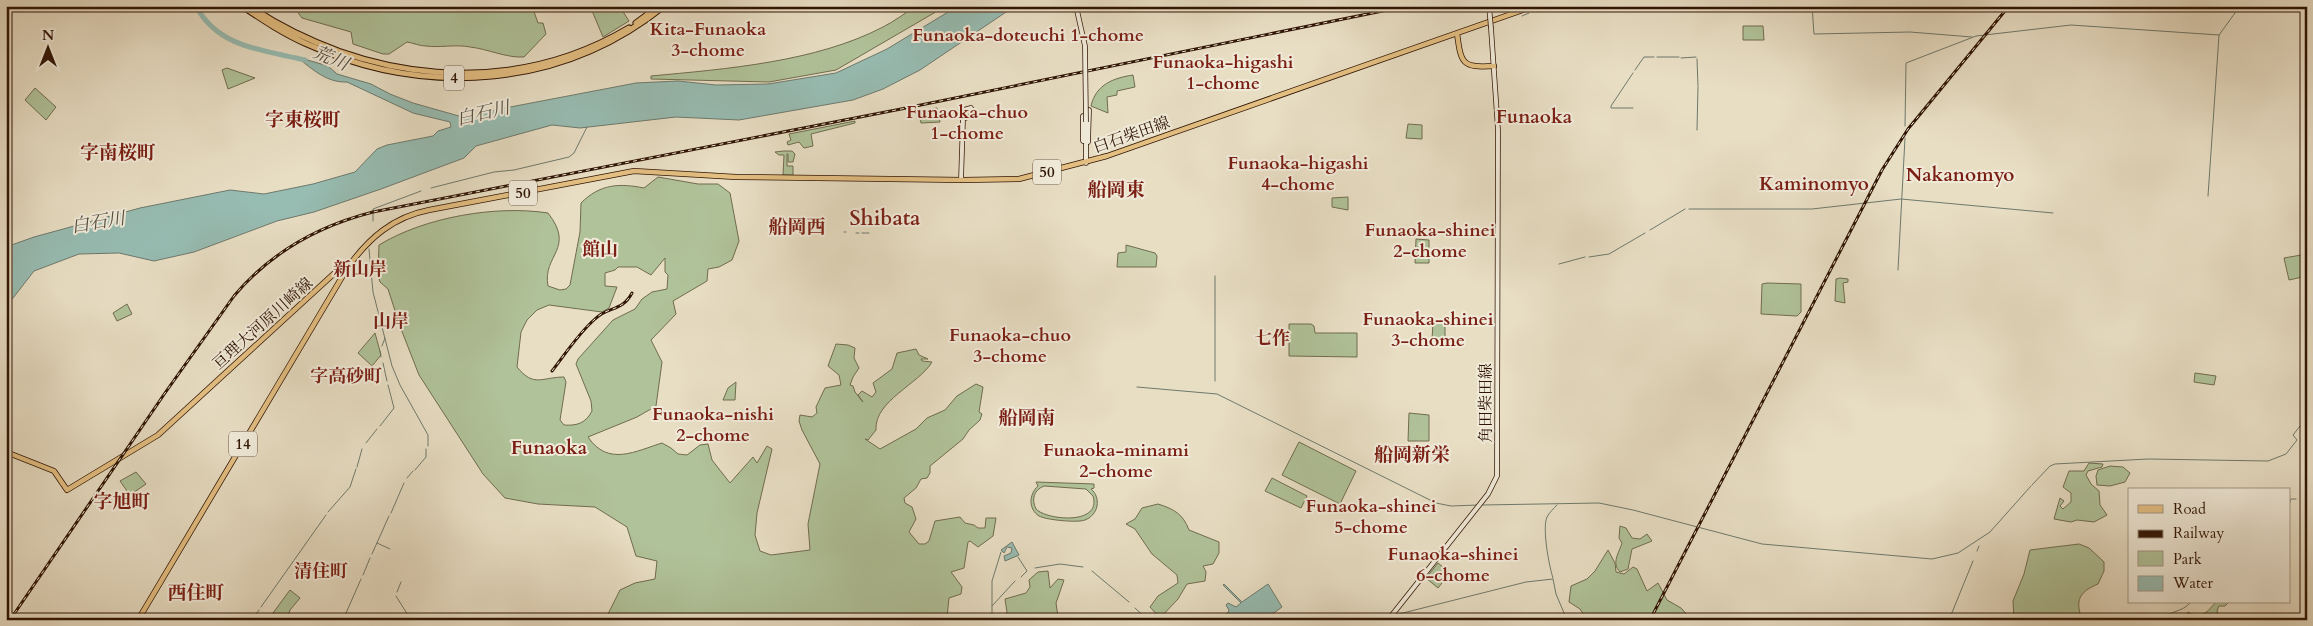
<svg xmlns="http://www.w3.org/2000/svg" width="2313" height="626" viewBox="0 0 2313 626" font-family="Cardo,'Noto Serif JP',serif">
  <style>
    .green { fill: #b0c299; stroke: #706c4e; fill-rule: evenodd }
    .water { fill: #97bcb2; stroke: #6e796c }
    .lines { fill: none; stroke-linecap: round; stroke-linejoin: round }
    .stream { stroke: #6e796c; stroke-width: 1 }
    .river { stroke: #97bcb2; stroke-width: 5 }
    .secondary-casing { stroke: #301504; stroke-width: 5.5 }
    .primary-casing { stroke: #301504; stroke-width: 6 }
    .trunk-casing { stroke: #301504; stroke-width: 7 }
    .secondary { stroke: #f0ead9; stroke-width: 4 }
    .primary { stroke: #e4bf82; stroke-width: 4.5 }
    .trunk { stroke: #e4bf82; stroke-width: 5 }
    .rail-casing { stroke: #301504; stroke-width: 3 }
    .rail { stroke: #f0ead9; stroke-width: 1; stroke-dasharray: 4; stroke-linecap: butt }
    .secondary-bridge-casing { stroke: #301504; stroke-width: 5.5; stroke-linecap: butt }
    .secondary-bridge { stroke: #f0ead9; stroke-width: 4 }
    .labels { text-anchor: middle; stroke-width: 4; stroke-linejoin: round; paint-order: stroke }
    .shield { fill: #f0ead9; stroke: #6a5544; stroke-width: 1 }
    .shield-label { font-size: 15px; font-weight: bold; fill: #301504 }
    .street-label { font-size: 16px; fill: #301504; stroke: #f0ead9 }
    .neighbourhood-label { font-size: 18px; font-weight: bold; fill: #7a1f14; stroke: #f0ead9 }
    .water-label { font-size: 18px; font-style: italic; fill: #544f41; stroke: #f0ead9 }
    .quarter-label { font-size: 19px; font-weight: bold; fill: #7a1f14; stroke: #f0ead9 }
    .district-label { font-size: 21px; font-weight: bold; fill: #7a1f14; stroke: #f0ead9 }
  </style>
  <rect width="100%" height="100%" fill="#e8dec4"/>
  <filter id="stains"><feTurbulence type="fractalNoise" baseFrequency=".004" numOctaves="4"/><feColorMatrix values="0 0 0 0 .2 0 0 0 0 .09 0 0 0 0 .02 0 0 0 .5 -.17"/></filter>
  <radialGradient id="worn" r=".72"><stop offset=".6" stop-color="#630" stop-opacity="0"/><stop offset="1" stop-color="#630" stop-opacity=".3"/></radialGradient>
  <path class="green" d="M293,6h239l6,17h5l3,11 -22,23c-18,1 -36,-8 -54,-10 -15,-3 -30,1 -44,-1 -6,0 -13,-3 -19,-4l-18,12h-6l-30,-10 -2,-12 -49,-14z
    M590,6h21l5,3 4,-2 9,14 -26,16z
    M916,6h30l-110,64 -67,12 -118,-3v-3c75,-7 165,-14 232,-49 12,-6 22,-14 33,-21z
    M1743,26h20l1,14h-21z
    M227,68l28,10 -27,11 -6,-19z
    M1133,75l2,12 -18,4v4l-10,2 1,16 -17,-7c5,-22 23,-28 42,-31z
    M35,88l21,19 -10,13 -21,-20z
    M937,108l3,14 -19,1 -3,-12z
    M855,121v2l-44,11 2,12 -9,2 -5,-6 -11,3 -1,-3 4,-2 -2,-6z
    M1408,124l14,1v14l-16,-1z
    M784,151h8l3,3 -2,8h-5v-8h-1v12h6v9h-10l1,-20h-5l-4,-3z
    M658,177l40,7h20l12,9 9,48 -7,19 -13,7 -11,2 -1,12 -34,20 3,13 -25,26 11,22 -6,44 -19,11 -49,20c20,30 48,14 74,6l9,5 7,6 9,1 13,-10 8,-1 4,16 18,23 23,-26 4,6 10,-17 5,3 -15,64 -2,22 5,16 11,4 39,-5 -2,-26 12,-60 -18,-34 -3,-9 1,-6 12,2 5,-4 -1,-6 9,-19 16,-3 -2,-10 -11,-9 8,-22 12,1 7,3 -1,10 5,10 -6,9 -3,8 3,1 2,6 8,10 -5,-7 4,-4 10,6 4,-5 -3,-9 19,-14 5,-16 19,-4 3,6 9,4h-7l1,2 10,1c-13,22 -58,39 -56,68l-8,10 -3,-1 15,10 36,-20 11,-11 18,-8 12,-14 19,-12 7,3 -4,25 3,2 -2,6 -11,10 -6,9 -33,27v7l-3,5 -6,1 -5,9 -12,10 1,5 7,4 4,12 -7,13 10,12h6l4,-3 6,-20 25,-4 5,6 9,2 4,3h7l1,-10h10l-3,18 -15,11 -8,-6 -2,1 -4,26 -13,4 11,15 -1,7 -12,4 -2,19 -12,3h-330l15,-30 15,-7 20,-4 2,-18 -21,-5 -9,-29 -32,-20 -57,-3 -33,-6 -22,-24 -64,-99 -18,-46 -13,-40 -8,-7 -2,-8 1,-29c46,-28 117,-40 169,-32 28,36 -6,42 0,73l12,4 6,-1 4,-4 10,-53 1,-29c19,-19 38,-20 63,-15zM665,258v14l3,3 -1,14 -15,3 -10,7 -7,10 -22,11 -35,39 -2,5 15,37 1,10c-6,12 -15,15 -28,14l-4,-5 6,-38 -2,-5c-22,0 -30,11 -47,-10l4,-35 6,-12 10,-10 12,-5 53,7 7,-4 8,-21 -12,-1v-13l10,-3 3,-3h19l14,8z
    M1348,197v13l-16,-3v-9z
    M1416,239l13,1v23h-14z
    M1126,245l29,8 2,3 -1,11h-39l1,-14 8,-1z
    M2307,254v22l-18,4 -5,-22z
    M1840,278l8,1v3l-5,1 2,20 -10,-2 1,-22z
    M1767,283l34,1v28l-4,4 -36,-2 1,-30z
    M127,304l5,10 -15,7 -4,-8z
    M1433,323h12v16h-13z
    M1289,324h22l3,2 1,7h42v24l-68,-1z
    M375,333l6,22 -9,11 -14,-13z
    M2195,373l21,3 -2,9 -20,-3z
    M736,382l-1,18h-12l5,-12z
    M1409,413l20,2v26h-21z
    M1299,442l57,29 -16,33 -58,-29z
    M2089,463l14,1 -1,3 -14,4 -2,4 5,9 8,7 1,14 7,10 -13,7 -17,-2 -6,2 -17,-3 6,-21 4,3 -4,5 3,3 8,-7v-9l-8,-6 6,-16h15z
    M2110,466l13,1 7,6 -5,9 -15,4 -13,-1 -1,-9 2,-6z
    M136,472l10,12 -16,11 -10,-14z
    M1272,478l35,18 -6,12 -36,-17z
    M1036,482l58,2v4l-3,1c5,4 7,10 6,17 -1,6 -6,12 -12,14 -7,3 -39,0 -46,-4 -11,-7 -10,-22 -1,-30zM1044,486l42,3 7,7c9,30 -47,24 -57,13 -5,-10 -2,-19 8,-23z
    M1158,504c16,5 25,10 31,26l30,12v11l-6,11 -10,2 3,6 -1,9 -18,3 -9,15 -18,19 -10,-11 8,-11 20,-13 -1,-8 -25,-21 -17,-25 -9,-5 9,-5 7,-11z
    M1620,526l6,2 6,10 8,1 7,-5 5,7 -20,8 -4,20 -8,3c-9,-9 -1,-19 2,-29l-3,-5z
    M2079,544l10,4 15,14v9l-6,13c-19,8 -23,16 -16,36h-68l-1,-19 11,-27 6,-24z
    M1608,550l7,13 1,9 8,2 9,-7 4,2 10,22 11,-8 9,17 14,8 11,12h-105l-7,-11 -11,-7 2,-16 16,-7 8,-8z
    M1438,563l12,10 -12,15 -12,-10z
    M1048,571l2,17 8,-9 6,1 -8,23 2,14 -4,3h-51l4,-8 -2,-13 21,-6 4,-6 -1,-7 9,-8z
    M290,590l10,8 -10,12 -3,10h-9l-5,-4v-3z
    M2216,602h13l-4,4h-6l-2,5 2,9h-35l4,-8c13,9 20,-1 28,-10z"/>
  <path class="water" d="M958,6h57l-95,64 -37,19 -30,11 -114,20 -63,-3 -96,11 -28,-3 -76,21 -12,12 -83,31 -67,23 -37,9 -83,31 -40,9 -35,-8 -40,1 -45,17 -28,36v-60l28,-10 106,-29 90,-18 34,4 49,-10 42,-12 22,-23 10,-4 46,-9 5,-5 13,-4 -1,-5 -37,-9 -66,-31c-20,1 -35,-13 -50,-25l31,9 9,8 34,10 19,10 23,9 53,15h11l7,-6 152,-29 42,-2 38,4 52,-1 68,-11 51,-24z
    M1012,542l7,13 -14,6 -1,-5 7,-3 1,-5 -5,-1 -3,6 -3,-3z
    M1224,584l18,18 26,-18 14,23 -18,13h-43l3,-5 4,-2 1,-3 -3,-5 2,-2 8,4 5,-4 -18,-18z"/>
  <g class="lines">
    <path class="stream" d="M1812,6l2,28 96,-2 62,5
      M2162,6l71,5
      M1545,7l4,-1
      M1533,11l7,-2
      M1522,16l7,-3
      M1657,57h22
      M1681,58l15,-1
      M1697,59l1,27
      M1635,70l9,-13h10
      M1633,73l-22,33v2h22
      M1905,126l1,-63 70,-27 95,-11 148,10
      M1697,130l1,-43
      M431,188l63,-16 20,-2 55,-13 5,-4 13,-26
      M2208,196l11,-161 21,-29
      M1689,209h123l89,-10 152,14
      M373,221v-12l48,-18
      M1650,230l35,-21
      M844,232h2
      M856,233h3
      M862,233h3
      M866,233h3
      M369,249l4,43 19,74 8,19 28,50v11
      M1589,257l20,-3 36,-21
      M1559,264l26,-7
      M1898,270l7,-132
      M382,346l3,-8
      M380,351l1,6
      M383,363l4,18
      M1215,381v-105
      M1137,387l80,7 219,109 15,3 27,-1
      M380,426l14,-18 -6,-23
      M366,443l11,-14
      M357,467l5,-18
      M415,470l11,-13v-8
      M407,478l6,-7
      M2032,485l18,-19 5,-2 93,-5 120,2 18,-7 11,-14 -4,-5 7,-9 7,-4
      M1482,505l117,-2 34,7 129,34 170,15 26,-6 32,-21 41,-46
      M2289,505l2,-6h5
      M328,512l22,-25 6,-18
      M391,513l13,-30
      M377,543l13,6
      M1977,551l2,-5
      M372,554l17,-38
      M1018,557l9,14 -6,6
      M1035,568l25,-4 23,3
      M1092,571l37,31
      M363,575l7,-17
      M1553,578c-4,-12 -11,-50 -6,-61 2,-4 7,-9 10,-12
      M397,592l4,-10
      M396,596l15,24
      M992,606l23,-25
      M261,607l65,-92
      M1135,608l13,12
      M1399,614l127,-32 27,-3 3,15 11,26
      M992,615v-34l9,-29
      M252,620l7,-10
      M343,620l18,-41
      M1949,620l24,-59
      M2161,620c9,-10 21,-7 30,-18"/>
    <path class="river" d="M196,6c22,42 68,44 109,54"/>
    <g class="secondary-casing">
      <path id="secondary" d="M1083,116v25l5,1 1,-32
        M1086,163v-41
        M961,180l2,-61 -3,-8 11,-3 2,7 -10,4
        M1398,620l-6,-5 96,-121 9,-18 1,-346 -7,-102"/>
    </g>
    <g class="primary-casing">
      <path id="primary" d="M1457,33c4,31 5,35 37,33
        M6,452l48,19 13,19 91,-55 181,-166 9,-2
        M138,620l210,-353c21,-29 45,-50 81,-57l205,-39 102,6 228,3 55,-1 88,-23 427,-150"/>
    </g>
    <g class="trunk-casing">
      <path id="trunk" d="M242,6c21,14 42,28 65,38 119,54 255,44 357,-38
        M249,6c114,76 260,93 380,22
        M636,23l23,-17"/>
    </g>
    <use href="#secondary" class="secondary"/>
    <use href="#primary" class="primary"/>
    <use href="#trunk" class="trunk"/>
    <g class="rail-casing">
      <path id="rail" d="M552,371c14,-18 26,-37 43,-52 13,-13 27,-7 37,-26
        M10,620l155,-227 69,-97c37,-44 84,-70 139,-84l528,-103 506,-103
        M1650,620l232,-450 26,-41 101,-123"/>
    </g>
    <use href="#rail" class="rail"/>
    <g class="secondary-bridge-casing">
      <path id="secondary-bridge" d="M1076,6l9,40 1,76
        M1489,6l2,22"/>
    </g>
    <use href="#secondary-bridge" class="secondary-bridge"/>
  </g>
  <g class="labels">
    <g class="shield">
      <rect x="444" y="65.5" width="20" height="25" rx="4"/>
      <rect x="1033" y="159.5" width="28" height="25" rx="4"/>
      <rect x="509" y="180.5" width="28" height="25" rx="4"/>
      <rect x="229" y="431.5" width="28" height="25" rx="4"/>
    </g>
    <g class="shield-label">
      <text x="454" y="83">4</text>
      <text x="1047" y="177">50</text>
      <text x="523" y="198">50</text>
      <text x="243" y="449">14</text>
    </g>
    <g class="street-label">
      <text transform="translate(1131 134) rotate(-19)" y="6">白石柴田線</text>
      <text transform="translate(262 323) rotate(-42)" y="6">亘理大河原川崎線</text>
      <text transform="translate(1485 403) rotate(-90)" y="6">角田柴田線</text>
    </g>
    <g class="neighbourhood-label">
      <text x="708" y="35">Kita-Funaoka<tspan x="708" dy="21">3-chome</tspan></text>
      <text x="1028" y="41">Funaoka-doteuchi 1-chome</text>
      <text x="1223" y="68">Funaoka-higashi<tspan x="1223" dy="21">1-chome</tspan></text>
      <text x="967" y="118">Funaoka-chuo<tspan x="967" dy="21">1-chome</tspan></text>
      <text x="1298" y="169">Funaoka-higashi<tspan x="1298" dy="21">4-chome</tspan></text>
      <text x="1430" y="236">Funaoka-shinei<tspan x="1430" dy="21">2-chome</tspan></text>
      <text x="600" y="255">館山</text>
      <text x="360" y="275">新山岸</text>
      <text x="1428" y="325">Funaoka-shinei<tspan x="1428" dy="21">3-chome</tspan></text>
      <text x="391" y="327">山岸</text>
      <text x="1010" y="341">Funaoka-chuo<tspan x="1010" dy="21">3-chome</tspan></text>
      <text x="1272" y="344">七作</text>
      <text x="346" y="382">字高砂町</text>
      <text x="713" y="420">Funaoka-nishi<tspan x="713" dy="21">2-chome</tspan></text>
      <text x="1116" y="456">Funaoka-minami<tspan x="1116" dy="21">2-chome</tspan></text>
      <text x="1371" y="512">Funaoka-shinei<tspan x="1371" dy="21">5-chome</tspan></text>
      <text x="1453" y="560">Funaoka-shinei<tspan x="1453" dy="21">6-chome</tspan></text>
      <text x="321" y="577">清住町</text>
    </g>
    <g class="water-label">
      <text transform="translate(331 58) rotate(23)" y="6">荒川</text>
      <text transform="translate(483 113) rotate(-13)" y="6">白石川</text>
      <text transform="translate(98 222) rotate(-9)" y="6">白石川</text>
    </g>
    <g class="quarter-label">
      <text x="1534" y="123">Funaoka</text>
      <text x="303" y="126">字東桜町</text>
      <text x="118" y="159">字南桜町</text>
      <text x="1960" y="181">Nakanomyo</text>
      <text x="1814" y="190">Kaminomyo</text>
      <text x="1116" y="196">船岡東</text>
      <text x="797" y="233">船岡西</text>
      <text x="1027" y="424">船岡南</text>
      <text x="549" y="454">Funaoka</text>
      <text x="1412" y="461">船岡新栄</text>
      <text x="122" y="508">字旭町</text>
      <text x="196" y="599">西住町</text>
    </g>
    <g class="district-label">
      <text x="885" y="225">Shibata</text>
    </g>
  </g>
  <rect width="2313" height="626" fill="none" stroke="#e8dec4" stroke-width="25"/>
  <rect x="8" y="8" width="2298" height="611" fill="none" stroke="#301504" stroke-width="2.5"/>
  <rect x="12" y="12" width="2288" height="601" fill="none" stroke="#301504"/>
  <rect x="2128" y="488" width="162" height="115" fill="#f0ead9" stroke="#a39584"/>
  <rect x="2138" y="505" width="25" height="8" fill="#e4bf82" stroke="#a39584"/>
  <text x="2173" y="514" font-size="15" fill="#301504">Road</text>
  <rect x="2138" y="530" width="25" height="8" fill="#301504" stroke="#a39584"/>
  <text x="2173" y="538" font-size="15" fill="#301504">Railway</text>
  <rect x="2138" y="551" width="25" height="15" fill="#b0c299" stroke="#a39584"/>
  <text x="2173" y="564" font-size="15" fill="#301504">Park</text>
  <rect x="2138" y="576" width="25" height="15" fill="#97bcb2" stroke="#a39584"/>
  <text x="2173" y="588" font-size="15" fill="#301504">Water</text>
  <g transform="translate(48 48)" stroke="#f0ead9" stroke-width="4" paint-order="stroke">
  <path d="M0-4L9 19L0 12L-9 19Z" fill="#301504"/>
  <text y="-8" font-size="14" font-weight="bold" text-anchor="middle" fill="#301504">N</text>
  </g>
  <rect width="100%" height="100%" filter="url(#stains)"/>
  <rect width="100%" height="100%" fill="url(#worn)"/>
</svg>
